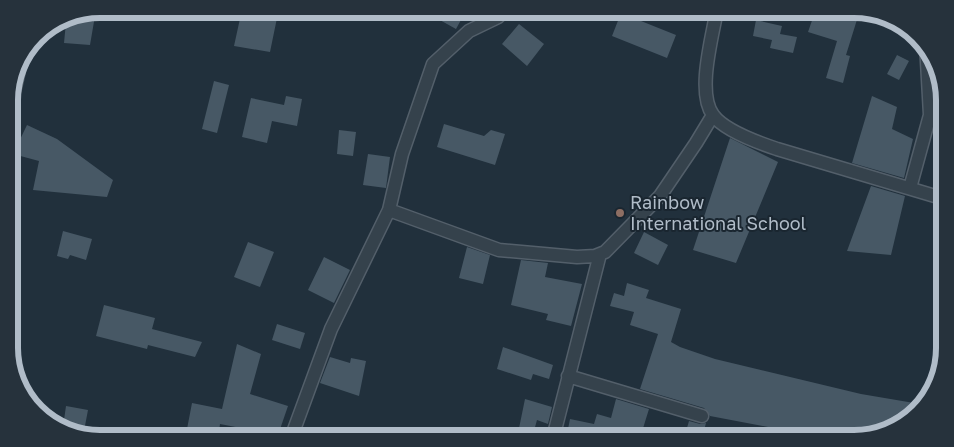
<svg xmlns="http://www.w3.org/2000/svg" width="954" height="447" viewBox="0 0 954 447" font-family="'Golos Text',sans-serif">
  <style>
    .building { fill: #475865 }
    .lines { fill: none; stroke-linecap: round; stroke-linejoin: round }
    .street-casing { stroke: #535f6a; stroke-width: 15 }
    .street { stroke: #35424c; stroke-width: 12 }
    .education-dot { fill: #8d6e63; stroke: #1a2630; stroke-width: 2 }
    .labels { text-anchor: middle; stroke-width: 4; stroke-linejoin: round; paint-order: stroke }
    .poi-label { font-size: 18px; fill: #b0bcc8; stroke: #1a2630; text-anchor: start }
    .rim { fill: none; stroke: #b0bcc8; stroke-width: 6 }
  </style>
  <rect width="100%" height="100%" fill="#21303c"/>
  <path class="building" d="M420,9h47l-11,20z
    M816,9l44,1 -14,45 4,1 -7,27 -17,-5 11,-37 -29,-9z
    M96,10l-6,35 -26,-2 2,-21z
    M621,13l55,22 -9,23 -55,-22z
    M241,14l36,4 -7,34 -36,-6z
    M756,20l26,6 -2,8 17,3 -4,16 -23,-5 2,-8 -19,-4z
    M519,24l25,20 -17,22 -25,-22z
    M897,55l12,6 -10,19 -12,-6z
    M214,81l15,4 -12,48 -15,-4z
    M286,96l16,3 -5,27 -25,-5 -5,22 -25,-6 9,-39 33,7z
    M872,96l25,11 -5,22 21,10 -9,39 -52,-15z
    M444,124l40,12 7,-6 14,4 -10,31 -58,-18z
    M27,125l30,14 56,41 -6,17 -74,-7 6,-29 -26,-7z
    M339,130l17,2 -3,24 -16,-2z
    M730,138l48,24 -42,101 -43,-13z
    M368,154l22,3 -4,31 -23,-3z
    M871,186l34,10 -14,59 -44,-4z
    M63,231l29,8 -6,21 -16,-5 -2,4 -11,-3z
    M644,232l24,13 -10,20 -24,-12z
    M248,242l26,10 -14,35 -26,-10z
    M467,247l23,8 -7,29 -24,-6z
    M324,257l26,13 -16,33 -26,-13z
    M521,260l27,3 -3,14 37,7 -11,42 -25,-6 2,-6 -37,-9z
    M627,283l22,7 -3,8 35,11 -10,33 9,5 35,12 146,35 59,10 -15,19 -45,15h-94l2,-11 -58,-11 -6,-8 -64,-19 18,-55 -28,-9 4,-13 -24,-6 4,-13 10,3z
    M104,305l51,13 -3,11 50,13 -7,15 -47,-12 -1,4 -51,-13z
    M277,324l28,9 -5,16 -28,-9z
    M237,344l24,10 -11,40 38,12 -11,32h-28l2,-8 -31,-6 -2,14 -31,-9 5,-26 30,6z
    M503,347l50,18 -4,14 -16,-5 -2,6 -34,-11z
    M330,357l20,6 1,-5 15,3 -7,35 -39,-13z
    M525,399l27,8 -4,17 -11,-4 -5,18h-15z
    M616,399l33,10 -9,29h-58l-15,-4 3,-15 24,5 3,-10 14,4z
    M66,406l22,4 -4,21 -21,-4z
    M689,421l11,3 6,-1 -4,15h-18z"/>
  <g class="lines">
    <g class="street-casing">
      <path id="street" d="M717,9c-4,26 -21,83 -4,106 11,15 46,28 64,34l168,50
        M9,113l14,-60
        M910,188l20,-73 -4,-71
        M389,210l110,40 78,7 18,-1 10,-4 55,-56 36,-53 17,-28
        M568,376l134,40
        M291,438l40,-109 58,-119 13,-56 31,-90 36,-33 29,-14 9,-8
        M553,438l47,-184"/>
    </g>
    <use href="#street" class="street"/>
  </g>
  <circle class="education-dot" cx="620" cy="213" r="5"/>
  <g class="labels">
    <g class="poi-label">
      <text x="630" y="209">Rainbow<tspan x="630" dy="21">International School</tspan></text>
    </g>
  </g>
  <path d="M0 0H954V447H0ZM100 18H854A82 82 0 0 1 936 100V348A82 82 0 0 1 854 430H100A82 82 0 0 1 18 348V100A82 82 0 0 1 100 18Z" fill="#26323c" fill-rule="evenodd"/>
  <path class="rim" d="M100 18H854A82 82 0 0 1 936 100V348A82 82 0 0 1 854 430H100A82 82 0 0 1 18 348V100A82 82 0 0 1 100 18Z"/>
</svg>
